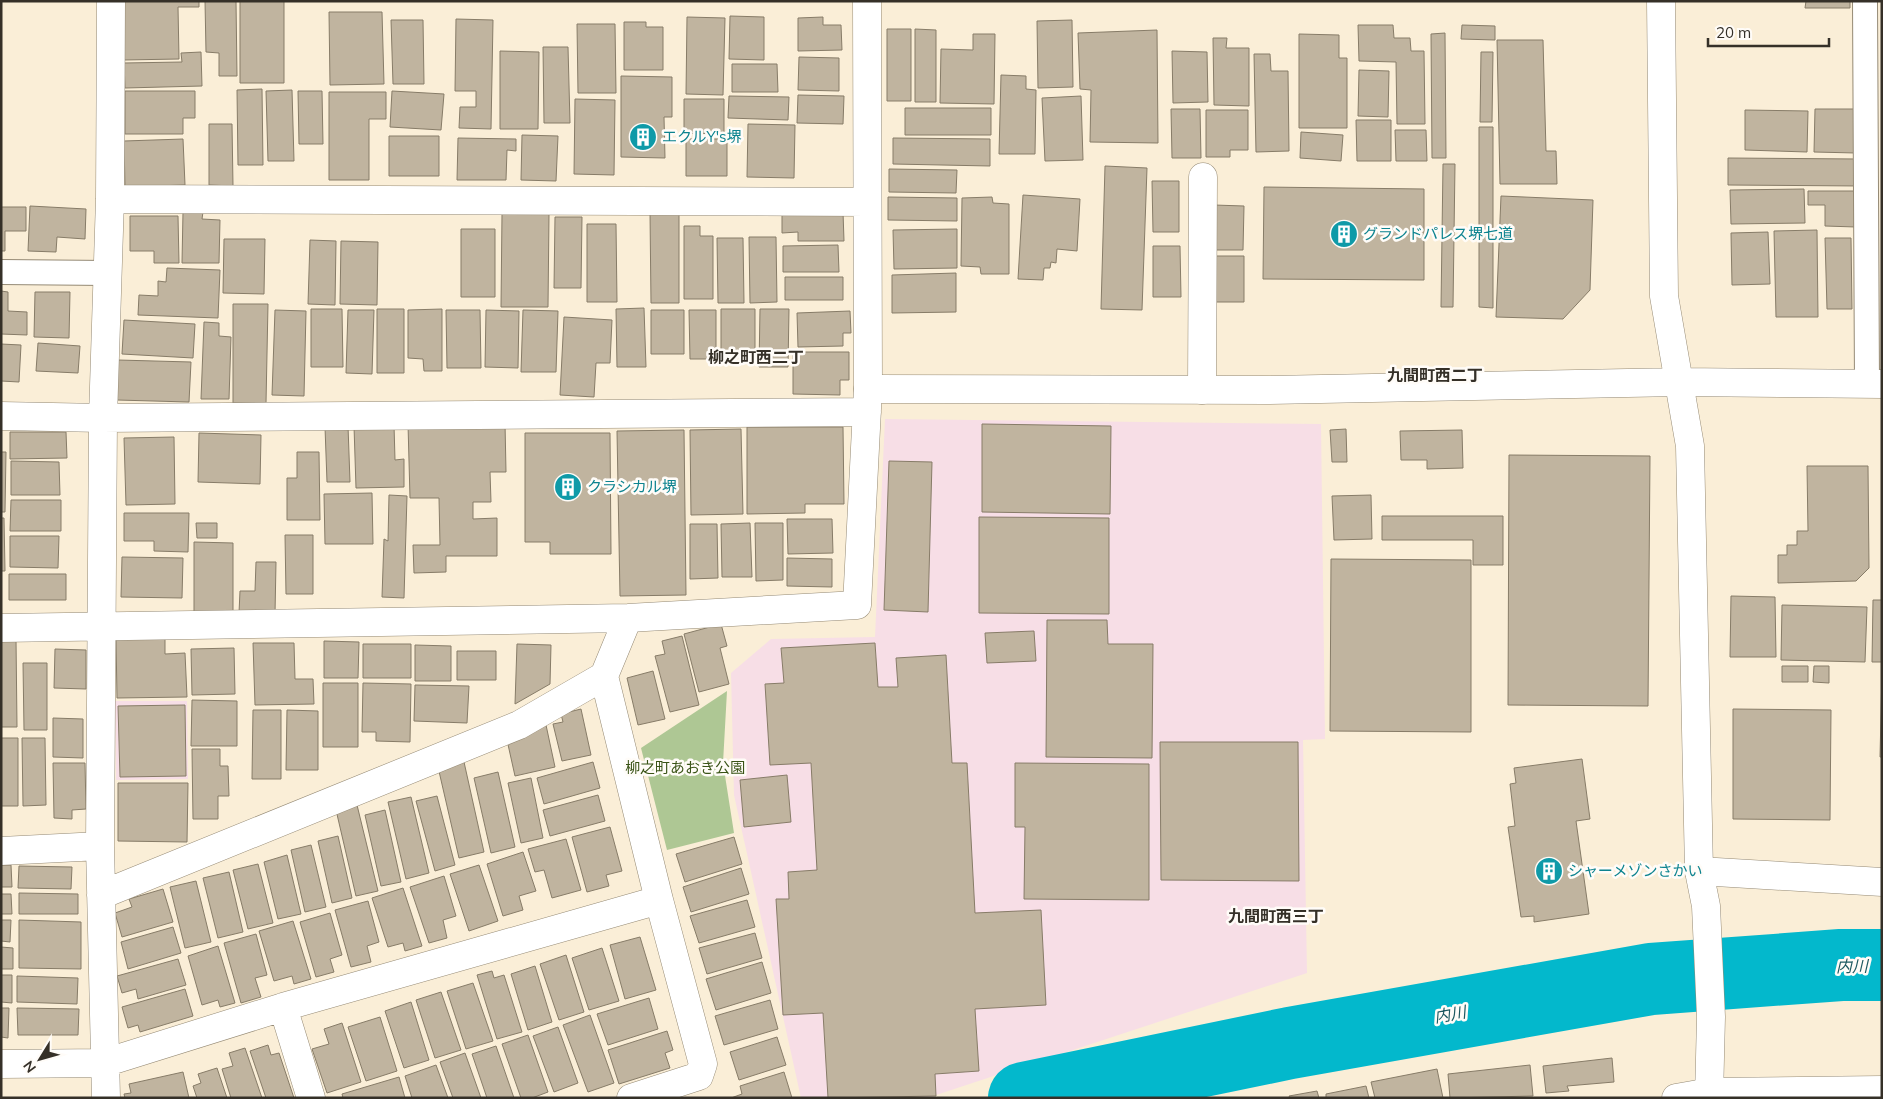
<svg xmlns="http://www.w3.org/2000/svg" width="1883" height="1099" viewBox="0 0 1883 1099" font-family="Mulish,'Noto Sans JP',sans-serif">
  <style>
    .industrial { fill: #f7dee6 }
    .green { fill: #aec794 }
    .water { fill: #03b8cc }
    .pier { fill: #faeed7 }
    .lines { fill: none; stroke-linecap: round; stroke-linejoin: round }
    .river { stroke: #03b8cc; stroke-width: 72 }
    .building { fill: #c0b49f; stroke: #877c68 }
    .service-casing { stroke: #958a75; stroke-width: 26 }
    .minor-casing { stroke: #958a75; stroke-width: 29 }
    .tertiary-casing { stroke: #958a75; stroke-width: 29 }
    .service { stroke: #fff; stroke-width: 24 }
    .minor { stroke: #fff; stroke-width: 28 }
    .tertiary { stroke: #fff; stroke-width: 28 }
    .labels { text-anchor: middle; stroke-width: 5; stroke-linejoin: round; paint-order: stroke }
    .culture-label { font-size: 15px; fill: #0d838f; stroke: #fffcf8; text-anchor: start }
    .park-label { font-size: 15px; fill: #395316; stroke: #fffcf8 }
    .neighbourhood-label { font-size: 16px; font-weight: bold; fill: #353028; stroke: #fffcf8 }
    .water-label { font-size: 16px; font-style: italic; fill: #1e5961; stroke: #fffcf8 }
  </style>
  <rect width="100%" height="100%" fill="#faeed7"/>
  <path class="industrial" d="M885,419l436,5 4,315 -22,1 4,233 -380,125h-126l-67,-303 -3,-122 40,-34 104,-2z
    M115,701h72l1,78 -72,1z"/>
  <path class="green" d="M727,691l-4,72 11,70 -67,17 -26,-102z"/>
  <path class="water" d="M1803,942l79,1v54l-206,-2 -23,-9 -5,-16 22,1z"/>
  <path class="pier" d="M1747,952l2,46h-64l-1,-32z"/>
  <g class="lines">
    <path class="river" d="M1024,1098l266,-55 361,-64 190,-14h41"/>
  </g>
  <path class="building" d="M123,1h76v6h-21l1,52 -55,1z
    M205,1h31l1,75h-18v-23l-13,-1z
    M240,1h44v82h-44z
    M1806,1h44v7h-45z
    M329,12h53l2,72 -54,1z
    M730,16l34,1v43l-35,-1z
    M687,17l38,1 -2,77 -37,-1z
    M823,17v8h18l1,25 -44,1v-33z
    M456,19l37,1 -2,109 -32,-1 1,-21h16v-16h-21z
    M391,20h32l1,64h-31z
    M1072,20l1,67 -35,1 -1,-67z
    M624,22h22v5h17v43h-39z
    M577,24h38l1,69h-38z
    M1358,25h35l1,13h16l1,13h13l1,73h-28l-1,-62 -37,-1z
    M1462,25l33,1v14l-34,-1z
    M887,29h24v72h-24z
    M915,29l21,1v72h-21z
    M1157,30l1,113 -68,-1 1,-52 -11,-1 -2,-56z
    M1445,33l1,125h-14l-1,-124z
    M973,34h22l-1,70 -54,-1 1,-54 32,1z
    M1299,34l40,1v23h8v70h-48z
    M1213,38h14l-1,10h23v58l-35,-1z
    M1497,40h46l3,111h10l1,33h-57z
    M543,47h25l2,76h-26z
    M500,51l39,1 -1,77h-38z
    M1172,51l35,1 1,50 -35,1z
    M201,52l1,34 -77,2 -1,-25 58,-1 -1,-9z
    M1481,52h12l-1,70h-12z
    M1254,54h16l1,17h17l1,80 -33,1z
    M799,57l40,1v33l-41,-1z
    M732,64h45l1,28h-46z
    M1359,70l30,1 -1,46 -30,-1z
    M1001,75l25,1v13l10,1 -1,64h-36z
    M621,76l51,1v40h-8l1,41 -44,-1z
    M262,89l1,76h-25l-1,-75z
    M292,90l2,71h-26l-2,-70z
    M125,91h70v27h-12v16h-58z
    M298,91h24l1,53h-24z
    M392,91l52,3 -3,36 -51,-3z
    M329,92h57v27h-17v61h-40z
    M798,95l46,1 -1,28 -46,-1z
    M729,96l60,1 -1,23 -60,-2z
    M1081,96l2,64 -38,1 -3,-63z
    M575,99l40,1 -1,75 -40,-1z
    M684,99h40v35l-40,-1z
    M905,108h86v27h-86z
    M1171,109h29l1,49h-29z
    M1815,109h41v44l-42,-1z
    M1206,110h42v40h-18v7h-24z
    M1745,110l63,1 -1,41 -62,-2z
    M1356,120h35v41h-34z
    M209,124h23l1,62 -24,-1z
    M748,124l47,1 -1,53 -47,-1z
    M1479,127h14v181l-14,-1z
    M1395,130h31l1,31h-31z
    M1301,132l42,3 -2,26 -41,-3z
    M522,135l36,1 -2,45 -35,-1z
    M389,136h50v40h-50z
    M458,138l58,1v12l-9,-1 -1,30h-49z
    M893,138l97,1v27l-97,-2z
    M183,139l2,46 -60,2 -1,-46z
    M686,139h41v37h-41z
    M1728,158l131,1 1,27 -132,-1z
    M1443,164h12l-2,143h-12z
    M1105,166l42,2 -5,142 -41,-1z
    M889,169l68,1 -1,23 -67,-1z
    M1152,181h27v51h-26z
    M1264,187l160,2v91l-161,-1z
    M1804,189l1,34 -74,1 -1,-34z
    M1808,191h48v36l-31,-1v-21h-17z
    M1023,195l57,4 -3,52 -20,-2 -1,14 -5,-1 -1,6h-6l-1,12 -25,-1z
    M1501,196l92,4 -3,90 -27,29 -67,-2z
    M888,197l69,1v23l-69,-1z
    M992,197l1,6 16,1v70h-28l-1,-7 -19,-1 1,-68z
    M1214,205l30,1 -1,44h-29z
    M30,206l56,3 -1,30 -28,-2 -1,15 -28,-1z
    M1,207h25v24h-21v20h-4z
    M183,212h20l-1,7 18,1 -1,43h-37z
    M650,212h29v91h-28z
    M843,212l1,29h-46v-9l-16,1v-20z
    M502,214h47l-1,93h-47z
    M130,216h48l1,47h-25v-12h-24z
    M555,217h27l-1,71h-27z
    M587,224h29l1,78h-30z
    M684,226h16v10h13v63h-29z
    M461,229h34v68h-34z
    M957,229v39l-63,1 -1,-39z
    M1817,230l1,87h-42l-2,-86z
    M1768,232l2,52 -38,1 -1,-52z
    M749,237h27l1,65 -27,1z
    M717,238h26l1,65h-26z
    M1825,238h26l1,71h-25z
    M224,239h41l-1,55 -41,-1z
    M310,240l26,1 -1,64 -27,-1z
    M341,241l37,1 -1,63 -37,-1z
    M838,245l1,27h-56v-26z
    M1153,246h27l1,51h-28z
    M1214,256h30v46h-30z
    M167,268l53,2 -2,48 -80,-3 1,-20 19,1v-15l8,1z
    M956,273v39l-64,1v-38z
    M785,277h58v23h-58z
    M1,291l7,1v19l19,1v23l-26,-1z
    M35,292h35l-1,46 -35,-1z
    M233,304h35l-2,99h-33z
    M644,308l2,59h-29l-1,-58z
    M311,309h31l1,58h-32z
    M377,309h27v64h-27z
    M442,309v62h-18l-1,-12 -15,-1v-48z
    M721,309h34v44l-34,-1z
    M760,309h29l-1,58h-29z
    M275,310l31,1 -2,85 -32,-1z
    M348,310h26l-2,64 -26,-1z
    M446,310h34l1,58h-34z
    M486,310l33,1 -1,57 -33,-1z
    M523,310l35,1 -2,61h-35z
    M651,310h33v44h-33z
    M689,310h27v49h-26z
    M850,311l1,22h-8v13l-45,1 -1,-34z
    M564,317l48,3 -2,43h-14l-2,34 -34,-2z
    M124,320l71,4 -2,34 -71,-4z
    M204,322l15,1v13l12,1 -2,62h-28z
    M38,343l42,3 -2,27 -42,-2z
    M1,344l20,1 -2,37 -18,-1z
    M793,352h56v28h-9v15l-47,-1z
    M118,360l73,2 -2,40 -72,-2z
    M505,423l1,49h-16l1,30h-18v17l24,-1v38h-51v16l-32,1 -1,-28h27l-1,-47h-29l-2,-74z
    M982,424l129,2 -1,88 -128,-2z
    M394,425l1,35 9,-1v28l-48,1 -2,-62z
    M348,426l2,56h-23l-2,-55z
    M747,427h96l1,77h-39v9l-58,1z
    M741,429l2,85 -52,1 -1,-85z
    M1346,429l1,33h-15l-2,-32z
    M684,430l2,165 -66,1 -3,-165z
    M1462,430l1,38 -36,1v-9h-26l-1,-29z
    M10,432h56l1,26 -57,1z
    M199,433l62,2 -1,49 -62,-2z
    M525,433h85l1,121h-61v-12h-25z
    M174,437l1,67 -49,1 -2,-67z
    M1,452h5l-1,60h-4z
    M297,452h22l1,68h-33v-42h10z
    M1509,455l141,1 -2,250 -140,-1z
    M11,461l48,1 1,33h-49z
    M889,461l43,1 -4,150 -44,-2z
    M1807,466h61l1,102 -13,13 -78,2v-28h9v-10h10v-14h11z
    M372,493l1,51h-48l-1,-50z
    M389,495l18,1 -3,102 -22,-1 2,-58 4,2z
    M1371,495l1,44 -38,1 -2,-44z
    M11,500h50v31h-51z
    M124,513h65l-1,39 -34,-1v-10h-30z
    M1382,516h121v49h-30v-25h-91z
    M979,517l130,1v96l-130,-1z
    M1,518h3l1,53h-4z
    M787,519h45l1,34 -45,1z
    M196,523h21v15h-20z
    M750,523l2,54h-30l-1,-53z
    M755,523h28v57l-27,1z
    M690,524h27l1,54 -28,1z
    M285,535h28v59h-27z
    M10,536h49l-1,32 -48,-1z
    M194,542l39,1v72l-39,-1z
    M122,557l61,1 -1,40 -61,-1z
    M787,558l45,1v28l-45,-1z
    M1331,559l140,1v172l-141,-1z
    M256,562h20l-1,52 -36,-1 1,-22h15z
    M9,574h57v26h-57z
    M1731,596l44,1 1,60h-46z
    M1873,600h9v62h-10z
    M1782,605l85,2 -2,55 -84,-2z
    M1047,620h60l1,24h45l-1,114 -106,-1z
    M721,624l6,22 -7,2 9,36 -30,8 -15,-58z
    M1034,631l2,30 -49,2 -2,-30z
    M682,636l17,69 -29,7 -15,-56 10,-2 -3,-13z
    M165,638v16l20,-1 2,44 -70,1 -1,-59z
    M1,639h15l1,88h-16z
    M324,641l35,1 -1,36h-34z
    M253,643h41l1,36h18l1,25 -59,1z
    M875,643l3,44h20l-2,-29 50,-3 6,108h15l8,150 66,-3 5,95 -71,4 4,62 -44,3 1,22 -108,2 -5,-85 -40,2 -7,-116h13l-1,-27 29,-2 -6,-107 -41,2 -5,-81 19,-1 -3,-35z
    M363,644h48v34h-48z
    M517,644l34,1 -1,39 -35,20z
    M415,645l36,1v35h-36z
    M234,648l1,46 -43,1 -1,-46z
    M55,649l31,1v39l-32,-1z
    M457,651h39v29h-39z
    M23,663h24v67h-23z
    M1782,666h26v16h-26z
    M1814,666h15v17l-16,-1z
    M653,671l12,48 -27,6 -11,-47z
    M1882,671v86h-2z
    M323,683h35v64h-35z
    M363,683l48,1 -1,58 -34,-1v-9h-14z
    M415,685l54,1 -2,37 -53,-2z
    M192,700l45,1v45h-46z
    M185,705l1,71 -66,1 -2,-71z
    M581,709l10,46 -29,6 -9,-37 10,-2 -2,-8z
    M1733,709l98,1 -1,110 -97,-1z
    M253,710h28v69h-29z
    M287,710l31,1v59h-32z
    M53,718l30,1v39l-30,-1z
    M546,725l9,42 -40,9 -8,-36z
    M1,738h17v68h-17z
    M22,738h23l1,67 -23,1z
    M1160,742h138l1,139 -138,-1z
    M192,749h28v17h8l1,30h-11v23h-25z
    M1582,759l8,60 -14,2 13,93 -55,8v-6l-13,1 -13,-90 7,-1 -5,-42 6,-1 -2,-15z
    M464,762l20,90 -25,6 -21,-91z
    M593,762l7,26 -56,16 -7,-26z
    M53,763h32l1,46 -14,1v9l-18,-1z
    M1015,763l134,1v136l-125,-1 1,-72h-10z
    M498,772l17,75 -24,6 -17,-75z
    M787,775l4,47 -47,5 -4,-47z
    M531,778l12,60 -22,5 -13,-60z
    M118,783h70l-1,59 -69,-1z
    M598,795l7,26 -55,15 -7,-26z
    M437,796l18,69 -20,6 -19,-70z
    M411,797l18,76 -23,6 -18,-77z
    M357,805l21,86 -22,5 -20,-86z
    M385,810l16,72 -20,4 -16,-71z
    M610,827l12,44 -16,4 3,11 -22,6 -15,-55z
    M338,836l14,62 -20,5 -14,-62z
    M734,837l8,27 -57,18 -9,-28z
    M566,839l15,51 -29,8 -8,-28 -9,2 -7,-23z
    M311,845l15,62 -21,5 -14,-62z
    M523,852l13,39 -17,5 4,14 -20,6 -16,-52z
    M287,855l14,59 -23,5 -14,-57z
    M258,864l15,59 -25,6 -15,-59z
    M1,865h10l1,22h-11z
    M479,865l19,56 -29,10 -19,-57z
    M19,866l53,1 -1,22 -53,-1z
    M741,868l8,26 -58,18 -8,-25z
    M229,872l14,60 -25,6 -15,-60z
    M444,876l12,40 -13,4 4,18 -18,5 -19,-56z
    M196,881l15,61 -26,6 -15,-61z
    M403,888l19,58 -17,5 -2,-8 -15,4 -16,-49z
    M163,889l10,33 -51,15 -7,-24 17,-6 -3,-8z
    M19,893l59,1v20h-59z
    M1,894h10l1,20h-11z
    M747,900l8,27 -56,16 -9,-27z
    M368,901l11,41 -12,4 4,16 -20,5 -16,-57z
    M330,913l12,42 -12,4 4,13 -18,5 -16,-55z
    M1,920h10l-1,22 -9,-1z
    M19,920l62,2v47l-62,-1z
    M293,921l18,58 -17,5 -2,-8 -18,5 -15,-50z
    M173,927l8,26 -53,16 -7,-27z
    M755,933l7,25 -55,16 -8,-26z
    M256,934l11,41 -12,3 6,19 -20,6 -17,-60z
    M640,937l16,53 -31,9 -15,-54z
    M218,946l17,57 -15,4 -2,-7 -16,5 -14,-49z
    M1,947l12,1v21h-12z
    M602,948l17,53 -30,9 -17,-52z
    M566,955l18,57 -25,8 -19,-56z
    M178,959l8,26 -48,14 -2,-10 -14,4 -5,-17z
    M762,962l9,31 -55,17 -10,-31z
    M535,966l17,56 -24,8 -17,-56z
    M492,971l2,7 10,-3 18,57 -25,7 -20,-64z
    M1,975h11v28l-11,-1z
    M17,976l61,2 -1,26 -60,-2z
    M473,983l20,58 -27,8 -19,-58z
    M185,989l8,27 -53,16 -2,-7 -10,3 -6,-21z
    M441,992l20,58 -26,8 -19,-58z
    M649,998l9,31 -50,16 -11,-31z
    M770,1000l8,29 -54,16 -9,-29z
    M411,1002l18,58 -25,8 -19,-57z
    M1,1008h8l-1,30 -7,-1z
    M17,1008l62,1 -1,26h-60z
    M590,1015l24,68 -26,9 -25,-67z
    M380,1017l17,54 -31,10 -18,-54z
    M342,1023l19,59 -34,11 -15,-44 17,-5 -5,-15z
    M558,1027l20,56 -24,9 -21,-56z
    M667,1031l6,19 -8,3 5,15 -51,16 -11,-34z
    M528,1035l20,57 -16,6h-11l-19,-54z
    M777,1037l9,28 -47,15 -9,-28z
    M268,1045l3,10 8,-2 15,45h-28l-16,-47z
    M496,1046l18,52h-27l-15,-44z
    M245,1048l17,50h-31l-9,-29 11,-3 -4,-13z
    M465,1053l16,45h-28l-13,-36z
    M1612,1058l2,24 -47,4 2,5 -23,2 -3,-27z
    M436,1065l12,33h-36l-7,-22z
    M1530,1065l3,31 -83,2 -2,-24z
    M217,1068l10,30h-30l-4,-12 8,-3 -3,-9z
    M1437,1069l6,29h-68l-4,-16z
    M183,1072l6,26h-64l-1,-4 7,-1 -2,-9z
    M784,1072l8,26h-61l11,-4 -2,-8z
    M399,1077l6,21h-62l-1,-4z
    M1366,1086l3,12h-43v-4z
    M1317,1091l2,7h-29l-1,-2z"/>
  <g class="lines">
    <g class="service-casing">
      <path id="service" d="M1865,1l2,383
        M1,272l107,1"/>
    </g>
    <g class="minor-casing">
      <path id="minor" d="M110,199l757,3
        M1202,390l1,-213
        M1,416l102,2 764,-6
        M1,628l627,-10 229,-13 11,-216 -1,-388
        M1,851l99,-5
        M1699,871l183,11
        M101,895l418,-170 85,-49
        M283,1007l28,91
        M1,1064l103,-1 179,-56 376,-107 -55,-224 24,-58
        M106,1098l-6,-252 3,-428 7,-219 1,-198
        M631,1098l68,-22 4,-12 -44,-164
        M1676,1098l34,-6 172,-2"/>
    </g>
    <g class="tertiary-casing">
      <path id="tertiary" d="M1661,1l3,295 26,150 9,425 7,35 5,111 -2,81
        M868,389l401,1 410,-8 203,2"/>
    </g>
    <use href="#service" class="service"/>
    <use href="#minor" class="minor"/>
    <use href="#tertiary" class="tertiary"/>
  </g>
  <defs>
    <g id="building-disc" transform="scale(1.4375)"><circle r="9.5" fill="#0f9aa8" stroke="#fffcf8"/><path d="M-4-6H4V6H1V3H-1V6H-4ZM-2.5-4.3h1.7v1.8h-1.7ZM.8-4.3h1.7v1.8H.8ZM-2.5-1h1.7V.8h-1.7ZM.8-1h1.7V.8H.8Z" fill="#fff"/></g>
  </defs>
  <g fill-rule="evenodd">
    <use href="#building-disc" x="643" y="137"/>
    <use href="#building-disc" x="1344" y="234"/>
    <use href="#building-disc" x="568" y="487"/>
    <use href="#building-disc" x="1549" y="871"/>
  </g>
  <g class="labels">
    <g class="culture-label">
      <text x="662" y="142">エクルY's堺</text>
      <text x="1363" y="239">グランドパレス堺七道</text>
      <text x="587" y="492">クラシカル堺</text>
      <text x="1568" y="876">シャーメゾンさかい</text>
    </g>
    <g class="park-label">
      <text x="685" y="773">柳之町あおき公園</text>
    </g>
    <g class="neighbourhood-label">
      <text x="756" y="363">柳之町西二丁</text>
      <text x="1435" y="381">九間町西二丁</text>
      <text x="1276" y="922">九間町西三丁</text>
    </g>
    <g class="water-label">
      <text transform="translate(1852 966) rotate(-1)" y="6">内川</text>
      <text transform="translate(1450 1014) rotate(-10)" y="6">内川</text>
    </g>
  </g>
  <rect width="1883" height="1099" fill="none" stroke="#353028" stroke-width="5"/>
  <g transform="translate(40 1059) rotate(233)" stroke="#fffcf8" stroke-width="4" paint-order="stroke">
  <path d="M0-4L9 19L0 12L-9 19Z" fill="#353028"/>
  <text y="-8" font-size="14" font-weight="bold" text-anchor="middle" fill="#353028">N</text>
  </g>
  <path d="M1708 38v8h121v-8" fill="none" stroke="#353028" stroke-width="2.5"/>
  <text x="1716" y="38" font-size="15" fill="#353028" stroke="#fffcf8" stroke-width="4" paint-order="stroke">20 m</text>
</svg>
